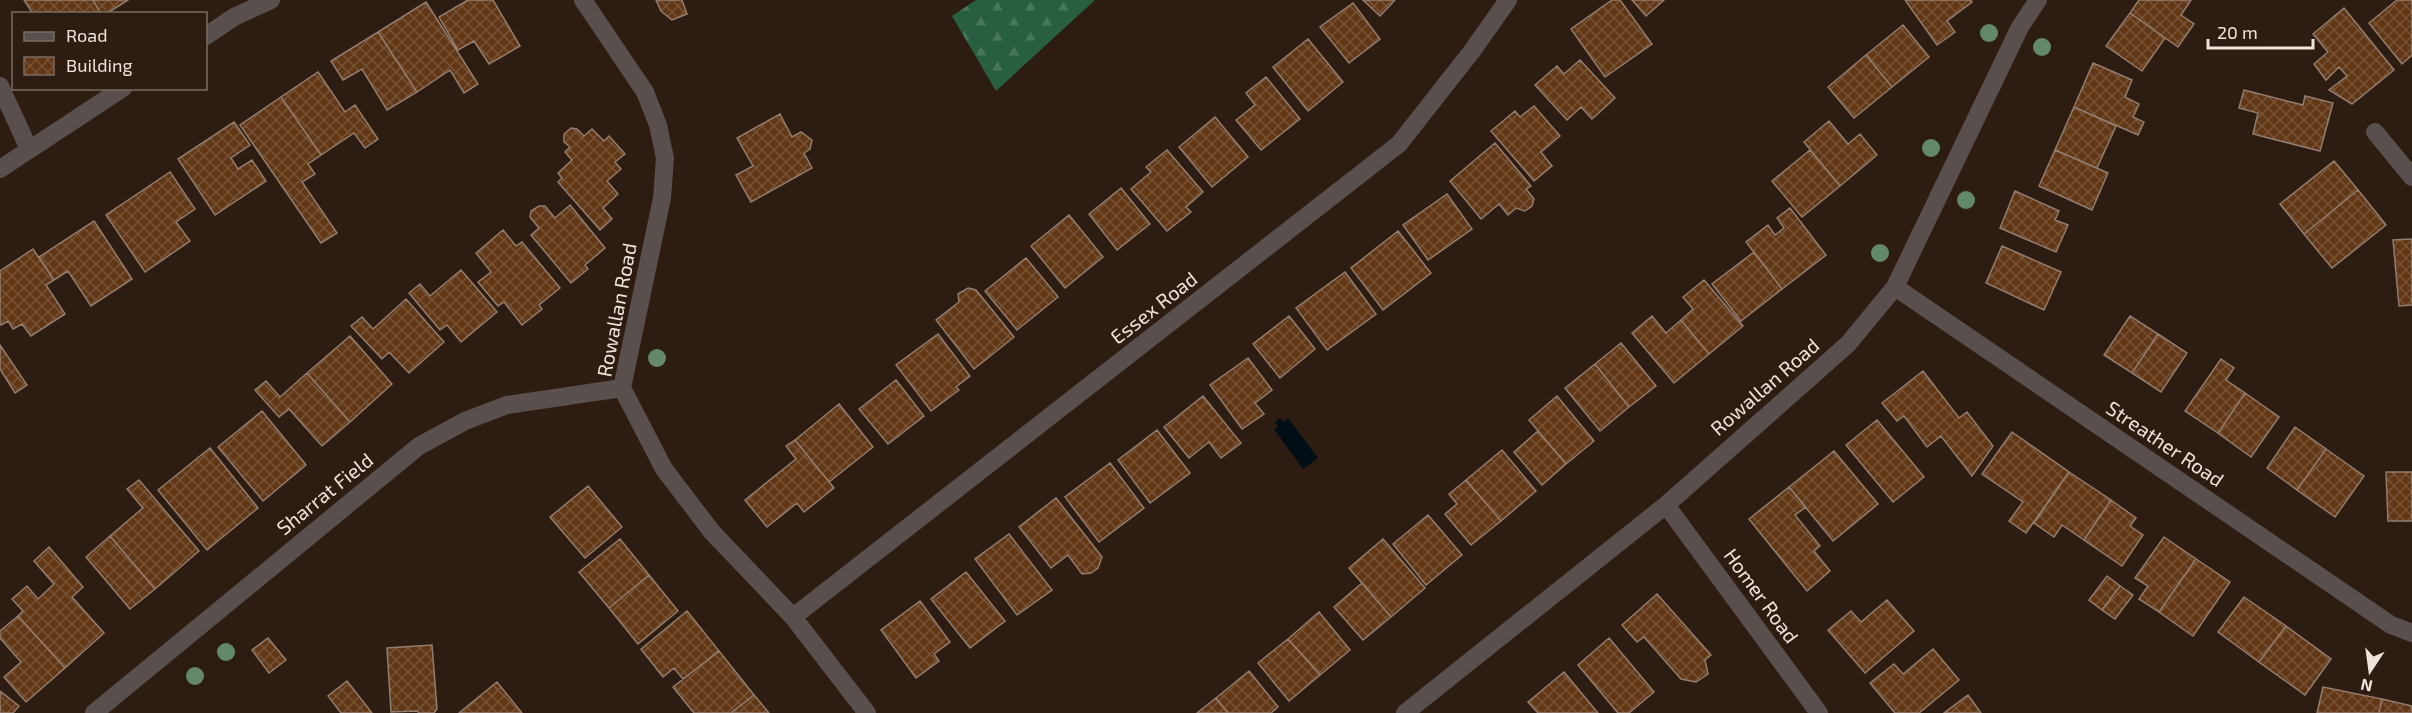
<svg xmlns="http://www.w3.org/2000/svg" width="2412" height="713" viewBox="0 0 2412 713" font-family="'Exo 2',sans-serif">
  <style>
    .forest { fill: url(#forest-firs) }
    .water { fill: #000e16 }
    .building { fill: url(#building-cross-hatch); stroke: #927d6f; stroke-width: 1.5 }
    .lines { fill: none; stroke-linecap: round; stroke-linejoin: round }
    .street { stroke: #594f4c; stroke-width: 18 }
    .tree { fill: #638969 }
    .labels { text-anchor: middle; stroke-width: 5; stroke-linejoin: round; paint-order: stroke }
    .street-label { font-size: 20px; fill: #eee3db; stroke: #2d1c11 }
  </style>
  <defs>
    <pattern id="forest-firs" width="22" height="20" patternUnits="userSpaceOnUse" patternTransform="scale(1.5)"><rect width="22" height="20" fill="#295f41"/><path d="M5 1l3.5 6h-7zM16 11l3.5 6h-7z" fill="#48765c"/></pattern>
    <pattern id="building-cross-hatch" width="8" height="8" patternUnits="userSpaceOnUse" patternTransform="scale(1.5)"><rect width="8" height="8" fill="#613716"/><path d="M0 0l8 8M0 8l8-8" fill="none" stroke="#785437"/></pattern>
  </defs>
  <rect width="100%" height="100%" fill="#2d1c11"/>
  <path class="forest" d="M976,0h119l-99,91 -44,-75z"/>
  <path class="water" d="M1280,418l3,4 5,-4 30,40 -15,11 -29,-40 4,-3 -3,-4z"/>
  <path class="building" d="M24,0h69l8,14h-68z
    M93,0h35l-22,14h-5z
    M468,0h25l27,46 -31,18 -15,-23 -16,9 -19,-33z
    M656,0h26l5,14 -15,6 -11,-9z
    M1363,0h32l-15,16z
    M1612,0h8l32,44 -47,33 -34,-48z
    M1632,0h32l-18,16z
    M1905,0h66l1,2 -25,19 8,11 -18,13z
    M2139,0h52l-10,15 13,9 -16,23 -48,-34z
    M2397,0h15v55l-10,9 -33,-41z
    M426,2l52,82 -14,9 -14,-23 -33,22 -39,-60z
    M1353,3l27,36 -31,24 -29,-36z
    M2344,8l50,62 -42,34 -23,-14 18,-14 -8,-9 -13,13 -12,-16 14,-12 -15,-18z
    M2130,13l35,25 -23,33 -36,-25z
    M1903,25l26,32 -37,30 -26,-32z
    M378,32l39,60 -30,18 -25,-41 -19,11 -12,-19z
    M1308,39l35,43 -35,29 -35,-44z
    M1866,55l26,32 -38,31 -26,-31z
    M1580,60l35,38 -23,21 -11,-12 -14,13 -32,-35 22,-19 7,8z
    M2093,63l39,17 -7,17 14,7 -6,13 11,5 -6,13 -64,-28z
    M318,72l27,40 10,-7 23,34 -13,9 -11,-15 -33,22 -40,-58z
    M1266,77l34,42 -39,31 -25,-30 19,-15 -9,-12z
    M2244,90l59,15 2,-9 28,7 -13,48 -67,-17 5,-21 -19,-5z
    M281,97l40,58 -13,9 7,10 -13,8 35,51 -16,10 -81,-118z
    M1534,106l26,30 -19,16 11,14 -18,15 -43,-50 24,-20 5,6z
    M2074,107l42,19 -19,42 -42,-18z
    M780,114l12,23 9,-5 11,8 -2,9 -6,4 8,15 -61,34 -15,-27 17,-9 -16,-28z
    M1215,117l33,40 -36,30 -33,-40z
    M1829,121l19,23 12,-10 17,21 -37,31 -36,-44z
    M234,122l16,23 -19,13 7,11 14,-9 14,21 -51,34 -37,-56z
    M571,128l6,1 7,7 8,-7 12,12 5,-5 16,18 -10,8 6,7 -14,12 11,13 -15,14 9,11 -12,11 -42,-48 4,-4 -4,-5 14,-13 -7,-8 5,-5 -6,-5v-8z
    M1495,143l36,43 -5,3 8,10 -2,7 -7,5 -9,-3 -8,7 -9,-11 -18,15 -31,-38z
    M1167,150l36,42 -17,15 5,5 -24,19 -36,-42 20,-17 -5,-5z
    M1810,150l30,36 -38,31 -30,-36z
    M2055,150l53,23 -16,37 -53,-24z
    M2334,161l24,29 -54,44 -24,-30z
    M170,172l25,37 -19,13 14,19 -45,31 -39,-57z
    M1121,188l29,36 -33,26 -28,-36z
    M2358,190l28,35 -54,43 -28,-34z
    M2015,191l44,20 -4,9 13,5 -12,27 -56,-24z
    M1447,194l25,35 -44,31 -25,-35z
    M570,205l35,43 -20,17 3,4 -17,14 -40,-48 8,-7 -9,-11 1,-6 8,-5h6l10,12z
    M1790,208l36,47 -44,34 -36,-47 22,-17 7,10 9,-7 -7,-10z
    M1069,215l34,42 -38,31 -34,-42z
    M94,221l38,58 -41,27 -23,-35 -14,9 -15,-23z
    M503,230l13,16 6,-4 38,46 -21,17 3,4 -20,16 -18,-23 -6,4 -20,-24 13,-10 -15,-19z
    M1398,231l33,42 -48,37 -32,-42z
    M2412,239v66l-13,1 -6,-66z
    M2002,246l59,26 -17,38 -58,-27z
    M33,249l21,31 -8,5 19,29 -34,22 -9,-12 -9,5 -5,-8 -7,4 -1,-1v-53z
    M1754,252l28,37 -41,32 -29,-37z
    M1026,258l32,39 -41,33 -32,-39z
    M461,270l36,42 -36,30 -14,-17 -7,5 -31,-37 11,-9 10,12z
    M1345,272l31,42 -49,36 -31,-42z
    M1704,280l39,46 -34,28 -28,-34 12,-11 -10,-12z
    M968,288l8,2 38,47 -40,32 -38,-49 23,-18 -1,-8z
    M406,299l38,43 -35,31 -20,-21 -7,7 -31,-33 11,-9 11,12z
    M1289,316l26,33 -35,29 -27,-34z
    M1652,316l14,17 15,-13 28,34 -35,29 -42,-50z
    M2130,316l28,18 -26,39 -28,-18z
    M938,334l32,42 -14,11 3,3 -28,21 -35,-46z
    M2158,334l29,19 -26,39 -29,-19z
    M350,336l42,48 -42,38 -43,-49z
    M1621,343l35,43 -27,21 -34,-43z
    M0,345l27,40 -12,8 -15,-24z
    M1248,358l24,32 -17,13 9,11 -22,15 -32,-44z
    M2221,359l13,9 -8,12 19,13 -27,40 -33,-22z
    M1595,364l34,43 -29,24 -35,-43z
    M1923,371l36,47 8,-6 26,34 -21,30 -31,-40 -14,11 -23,-31 -7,5 -15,-18z
    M307,373l43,49 -28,24 -33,-37 -10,8 -24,-27 11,-9 14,16z
    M896,380l28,36 -36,28 -29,-35z
    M2245,393l34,24 -28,40 -33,-24z
    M1203,396l38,47 -20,15 -12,-16 -20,16 -25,-31z
    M1557,396l37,45 -28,23 -37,-44z
    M839,404l34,43 -44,35 -34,-42z
    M262,411l44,54 -43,36 -45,-54z
    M1877,420l47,57 -31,25 -47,-57z
    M2295,427l31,22 -29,41 -30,-22z
    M1157,430l33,43 -40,30 -32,-43z
    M1538,431l28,33 -24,21 -28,-33z
    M2012,432l57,40 -43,61 -17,-12 14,-19 -41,-28z
    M795,440l39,48 -30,24 -7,-9 -30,24 -22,-27 51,-41 -10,-13z
    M210,448l48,60 -51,42 -49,-60z
    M2326,449l38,27 -29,41 -38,-27z
    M1502,450l34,41 -35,30 -35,-41z
    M1834,451l44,53 -45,37 -44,-54z
    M1110,463l34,45 -45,34 -34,-45z
    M2069,472l42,28 -27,40 -22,-15 -8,12 -20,-14z
    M2386,472h26v49h-24z
    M139,480l60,71 -44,38 -45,-53 33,-28 -16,-19z
    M1466,480l35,41 -30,24 -26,-31 12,-10 -8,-10z
    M588,486l34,41 -37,31 -35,-41z
    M1789,487l17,20 -11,8 25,31 -6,5 16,20 -23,20 -58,-72z
    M1056,498l46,59 -4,11 -7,5 -9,1 -14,-19 -17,13 -32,-41z
    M2111,500l25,18 -6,8 13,9 -21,31 -38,-26z
    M1428,515l34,40 -36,30 -33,-41z
    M1009,534l43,56 -35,25 -42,-56z
    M110,536l45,53 -25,20 -44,-52z
    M2164,537l32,22 -37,53 -20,-13 9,-13 -13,-8z
    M620,539l29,36 -40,33 -30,-36z
    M1383,539l42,49 -34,29 -42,-49z
    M49,547l34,40 -11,10 32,36 -39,35 -47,-52 5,-5 -11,-12 15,-13 11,13 16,-15 -20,-23z
    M2196,559l34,23 -37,54 -34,-24z
    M966,572l39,49 -35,27 -39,-49z
    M649,575l29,36 -40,33 -29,-36z
    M2107,576l13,10 -18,24 -13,-10z
    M1362,583l29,34 -28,23 -29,-33z
    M2120,586l13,9 -18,24 -13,-9z
    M1657,594l54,61 -6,5 3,14 -12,8 -15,-3 -37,-42 -7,5 -15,-17z
    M2244,597l42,29 -27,36 -41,-30z
    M1887,600l27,31 -49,42 -37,-43 23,-19 10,11z
    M920,601l30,41 -16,12 5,7 -23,17 -35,-48z
    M687,611l32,40 -36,28 -9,-11 -11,9 -22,-28z
    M1319,612l31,38 -30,25 -32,-36z
    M18,616l47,52 -39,34 -22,-25 17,-15 -21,-24v-7z
    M2286,626l45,33 -26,36 -46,-33z
    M268,638l18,22 -17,13 -17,-23z
    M1609,638l45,54 -25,21h-11l-40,-48z
    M1288,639l32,36 -31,26 -31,-38z
    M432,645l5,64 -3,4h-15l-2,-2 -26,1 -4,-64z
    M1933,649l26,31 -40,33h-24l-25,-30 24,-19 9,10z
    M719,651l35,44 -23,18h-37l-21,-26z
    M1249,671l29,36 -7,6h-43l-12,-15z
    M1564,672l34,41h-60l-10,-11z
    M347,681l25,32h-31l-13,-17z
    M497,682l25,31h-63z
    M2323,687l59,12 -3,14h-62z
    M0,691l19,15 -6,7h-13z
    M754,695l15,18h-38z
    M1968,695l13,18h-37z
    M1216,698l12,15h-31z
    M2382,699l30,7v7h-33z"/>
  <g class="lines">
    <path class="street" d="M583,0l62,92 13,33 7,33 -3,40 -40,190 42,81 48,63 81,85 74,96
      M206,36l28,-19 37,-17
      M0,86l29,63
      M2375,132l37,45
      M0,169l123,-81
      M1895,287l496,338 21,8
      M1666,505l153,208
      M793,617l606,-473 73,-93 36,-51
      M94,713l325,-267 46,-25 42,-16 115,-17
      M1405,713l261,-208 182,-161 47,-57 125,-260 18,-27"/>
  </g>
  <g class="tree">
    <circle cx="1989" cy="33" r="9"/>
    <circle cx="2042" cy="47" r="9"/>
    <circle cx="1931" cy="148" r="9"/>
    <circle cx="1966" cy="200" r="9"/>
    <circle cx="1880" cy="253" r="9"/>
    <circle cx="657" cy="358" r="9"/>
    <circle cx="226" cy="652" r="9"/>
    <circle cx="195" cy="676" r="9"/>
  </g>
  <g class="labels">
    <g class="street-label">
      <text transform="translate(1154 308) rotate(-38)" y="7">Essex Road</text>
      <text transform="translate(617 310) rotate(-79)" y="7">Rowallan Road</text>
      <text transform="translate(1765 387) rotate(-41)" y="7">Rowallan Road</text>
      <text transform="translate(2165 444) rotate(34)" y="7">Streather Road</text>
      <text transform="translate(325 494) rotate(-39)" y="7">Sharrat Field</text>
      <text transform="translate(1761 596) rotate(54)" y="7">Homer Road</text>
    </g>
  </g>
  <rect x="12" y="12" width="195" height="78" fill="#2d1c11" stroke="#7a6c62" stroke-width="1.5"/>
  <rect x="24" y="32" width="30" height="9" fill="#594f4c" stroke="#7a6c62" stroke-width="1.5"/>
  <text x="66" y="42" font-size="18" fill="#eee3db">Road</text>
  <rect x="24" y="57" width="30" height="18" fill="url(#building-cross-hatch)" stroke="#7a6c62" stroke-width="1.5"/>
  <text x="66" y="72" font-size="18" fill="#eee3db">Building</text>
  <g transform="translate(2370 671) rotate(193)" stroke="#2d1c11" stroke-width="4.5" paint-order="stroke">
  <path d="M0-4.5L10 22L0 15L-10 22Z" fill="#eee3db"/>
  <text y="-9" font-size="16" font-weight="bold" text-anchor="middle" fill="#eee3db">N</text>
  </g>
  <path d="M2208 39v9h105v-9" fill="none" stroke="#eee3db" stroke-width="3"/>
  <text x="2217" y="39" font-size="18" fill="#eee3db" stroke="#2d1c11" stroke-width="4.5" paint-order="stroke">20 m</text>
</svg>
